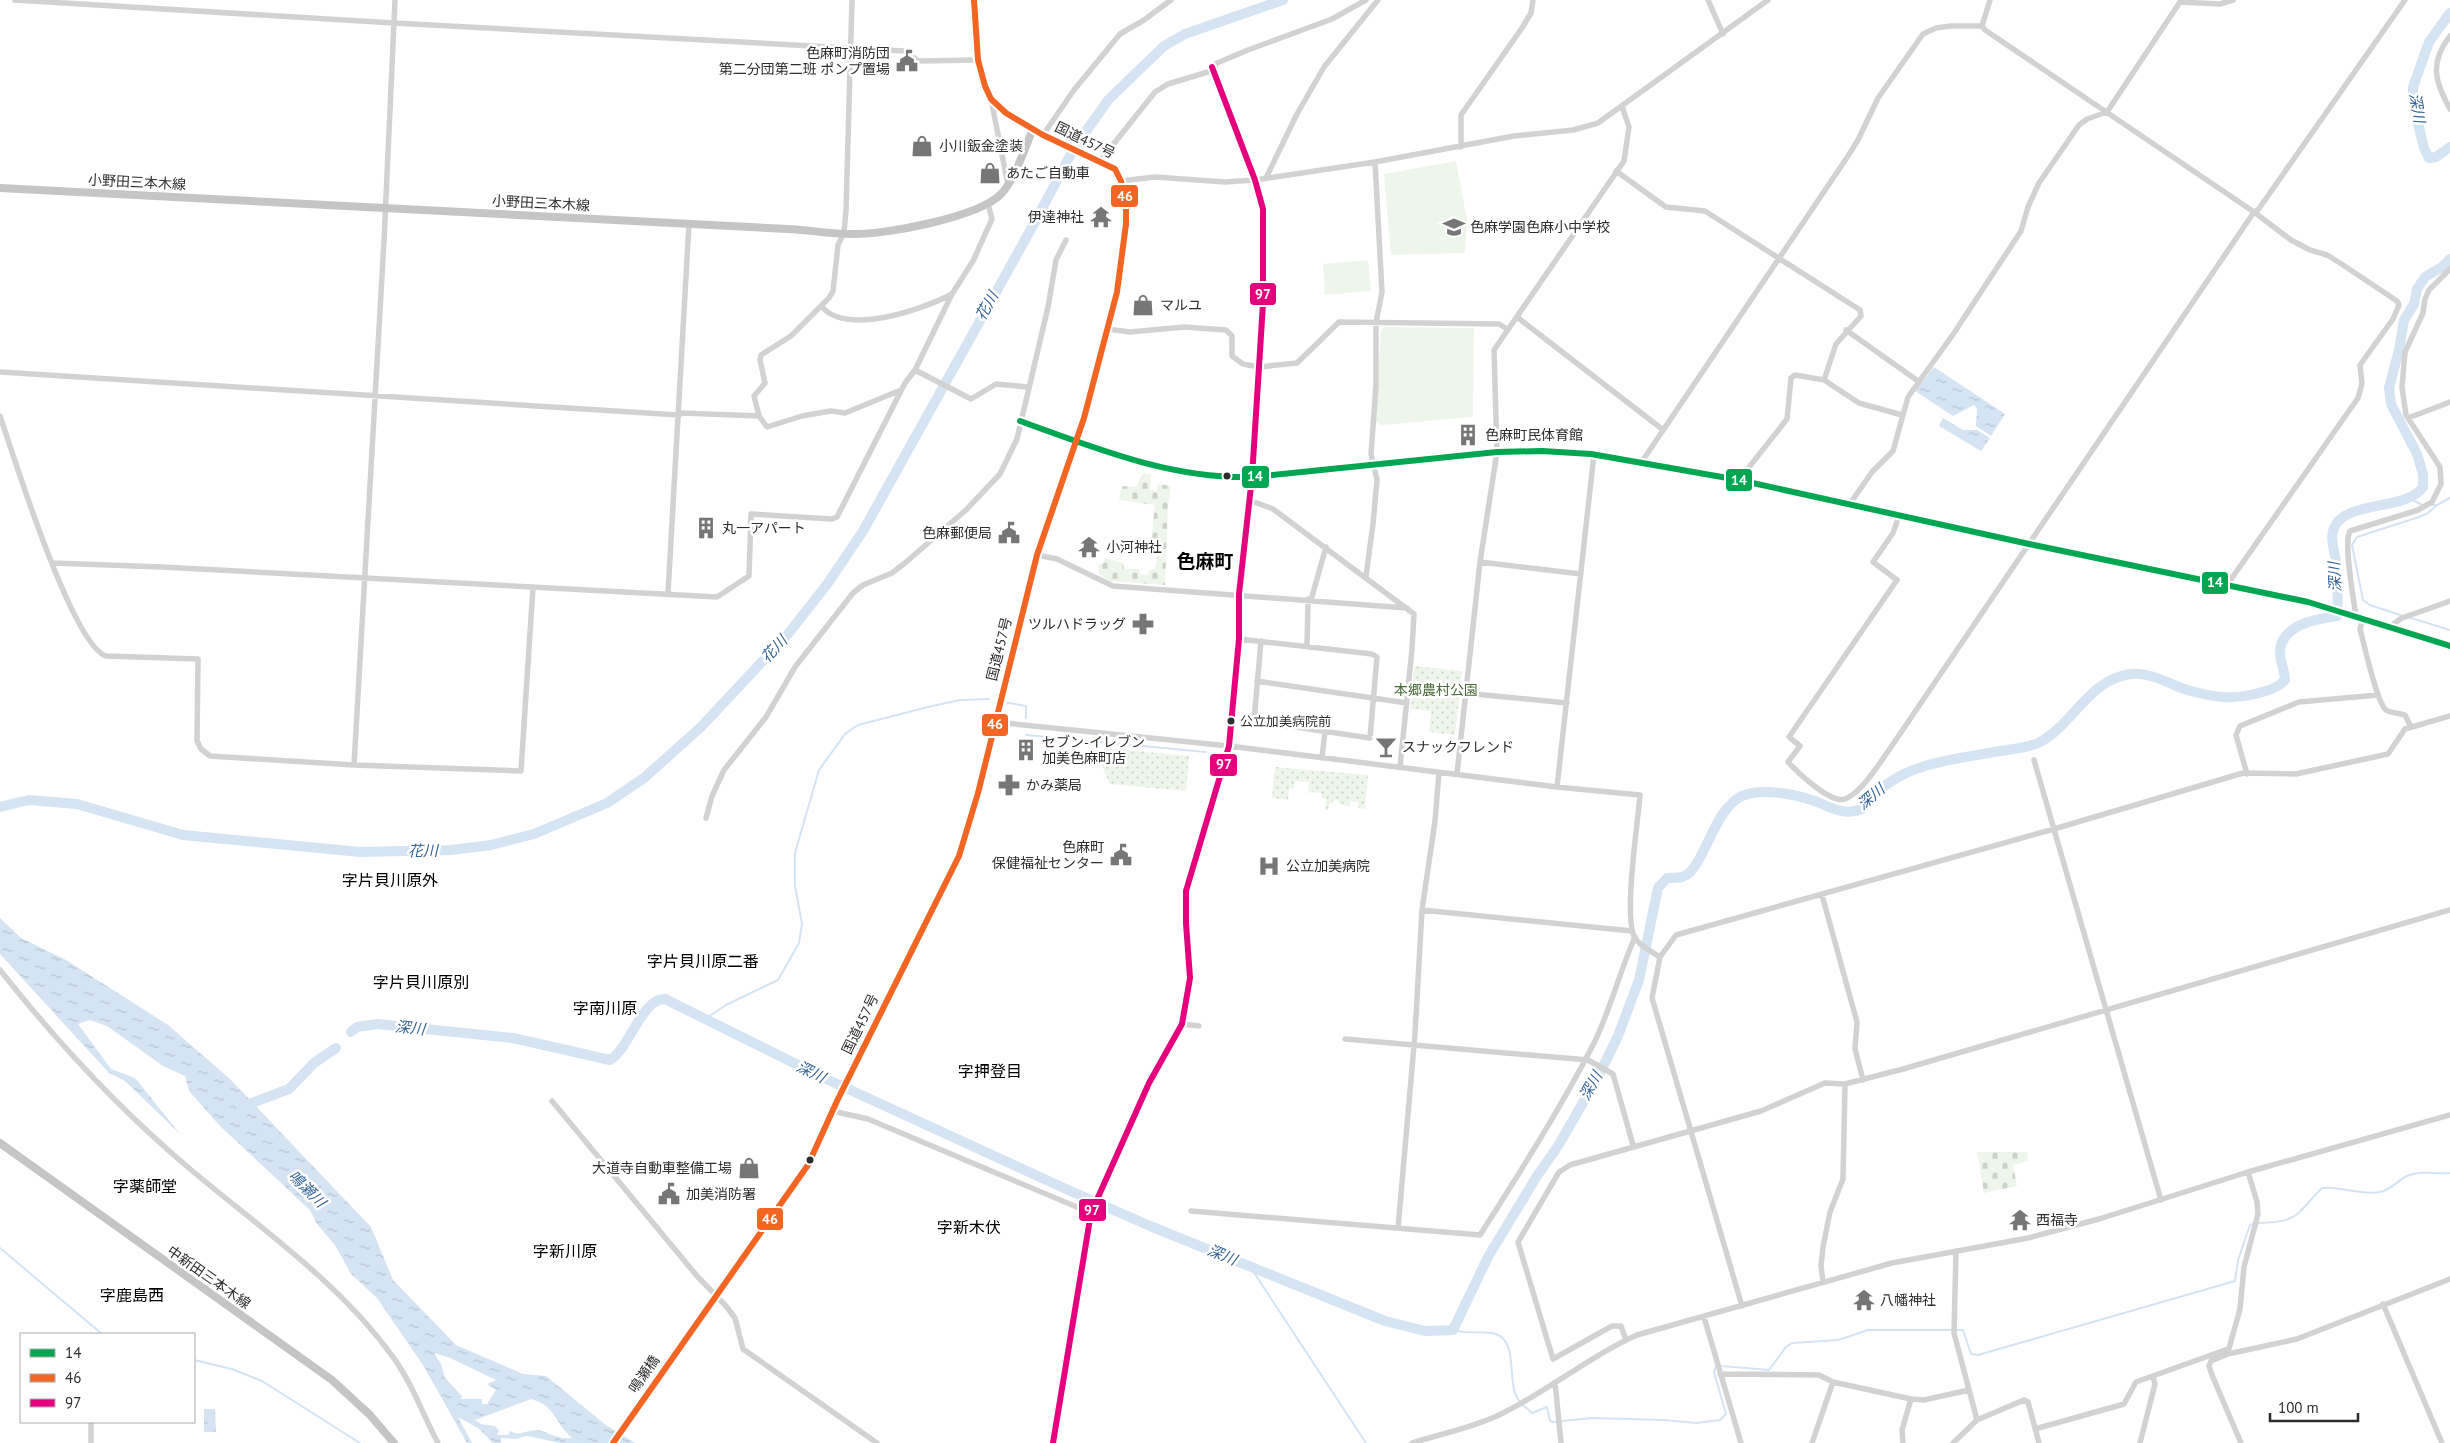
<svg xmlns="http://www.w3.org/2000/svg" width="2450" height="1443" viewBox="0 0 2450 1443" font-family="'PT Sans','Noto Sans JP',sans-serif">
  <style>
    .grass { fill: #eef5ea }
    .cemetery { fill: url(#cemetery-stones) }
    .park { fill: url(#park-dots) }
    .water { fill: url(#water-ripples); fill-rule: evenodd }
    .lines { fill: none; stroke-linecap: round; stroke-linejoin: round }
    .stream { stroke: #d4e4f3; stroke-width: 2 }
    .river { stroke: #d4e4f3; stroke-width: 10 }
    .minor { stroke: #d2d2d2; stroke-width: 5.5 }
    .major { stroke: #c5c5c5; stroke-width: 8 }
    .highway { stroke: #bfbfbf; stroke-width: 9 }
    .bus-1-casing { stroke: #fff; stroke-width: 10 }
    .bus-2-casing { stroke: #fff; stroke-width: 10 }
    .bus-3-casing { stroke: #fff; stroke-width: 10 }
    .bus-1 { stroke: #00a651; stroke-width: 6 }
    .bus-2 { stroke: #f26522; stroke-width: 6 }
    .bus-3 { stroke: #e5007d; stroke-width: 6 }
    .bus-dot { fill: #2d2d2d; stroke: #fff; stroke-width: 2 }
    .labels { text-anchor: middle; stroke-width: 5; stroke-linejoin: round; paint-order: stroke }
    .bus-label { font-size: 13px; fill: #2d2d2d; stroke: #fff; text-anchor: start }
    .poi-label { font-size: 14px; fill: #2d2d2d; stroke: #fff; text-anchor: start }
    .street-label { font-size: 14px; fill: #2d2d2d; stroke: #fff }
    .park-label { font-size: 14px; fill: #496c36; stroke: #fff }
    .water-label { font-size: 15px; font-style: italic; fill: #346496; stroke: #fff }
    .quarter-label { font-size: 16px; fill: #000; stroke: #fff }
    .district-label { font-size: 19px; font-weight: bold; fill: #000; stroke: #fff }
    .line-badge { stroke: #fff; stroke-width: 2 }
    .badge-label { font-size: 14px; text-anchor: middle; font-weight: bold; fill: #fff }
  </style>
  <defs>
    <pattern id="cemetery-stones" width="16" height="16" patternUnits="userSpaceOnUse" patternTransform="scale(1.25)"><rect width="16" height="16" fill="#eef5ea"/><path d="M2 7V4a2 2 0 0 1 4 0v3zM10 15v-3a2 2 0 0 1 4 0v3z" fill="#ccd2c9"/></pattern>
    <pattern id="park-dots" width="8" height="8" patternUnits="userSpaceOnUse" patternTransform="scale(1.25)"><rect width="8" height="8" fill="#eef5ea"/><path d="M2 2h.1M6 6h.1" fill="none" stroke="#ccd2c9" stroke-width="1.8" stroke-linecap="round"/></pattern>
    <pattern id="water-ripples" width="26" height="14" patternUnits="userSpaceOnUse" patternTransform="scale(1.25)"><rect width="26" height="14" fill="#d4e4f3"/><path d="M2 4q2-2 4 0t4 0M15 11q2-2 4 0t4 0" fill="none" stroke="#b6c4d1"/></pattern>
  </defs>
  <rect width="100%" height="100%" fill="#fff"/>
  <path class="grass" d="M1456,161l11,59 -2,33 -74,2 -7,-81z
    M1368,260l3,31 -46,4 -2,-31z
    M1384,327l90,1 -1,89 -91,8 -7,-3 6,-91z"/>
  <path class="cemetery" d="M1143,473l8,2 -1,15 6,1 2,-7 13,2 -3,19 -3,80 -56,-4 -10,-7 -1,-10h5l2,-6 18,5 1,6h15l1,5 7,1 3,-5 5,-1 3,-17 -6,-2v-3h8v-3l-9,-2 4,-37 -36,-5 3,-14 14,1z
    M1977,1152h50l1,9 -15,4 4,21 -33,7z"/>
  <path class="park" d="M1414,666l48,5 -7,64 -26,-3 2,-21 -21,-2z
    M1104,748l85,8 -3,35 -76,-7 -8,-18z
    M1275,767l93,8 -3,34 -7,-1v-6l-8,-1v5l-9,-1 -5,-6 -7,6 -1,5h-3l1,-11 -4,-1v-5l-11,-1 -3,2 1,-12 -15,-1v8l-5,-1 -1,12 -16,-2z"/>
  <path class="water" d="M1934,367l71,47 -14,22 -15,-10 1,-17 -3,-4 -21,11 -38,-25z
    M1943,418l20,12h14l13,8 -9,13 -42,-25z
    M0,918l21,20 45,22 102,65 62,54 141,148 22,53 63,65 67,29 23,2 60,49 29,18h-75l-33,-7 -11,3 -15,-1v5h-8l-15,-15 -20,-11 14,26h-5l-44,-78 -46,-67 -26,-24 -16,-29 -18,-21 -7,-14 -90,-84 -31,-35 -4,-15 -22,-10 -56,-40 -17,-6 -12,4 33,45 24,9 45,56 -55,-53 -16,-8 -109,-119zM434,1353l16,5 46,22 -9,4 9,6 -9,14h-5v-5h-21l1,-3 -17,-18 -4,-14zM531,1399c25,7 23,23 41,39 -17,2 -24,-7 -35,-8 -11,0 -18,7 -27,1l-2,4h-11l2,-4 -4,-5 -14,-2 -6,-4z
    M204,1409h11l1,23h-12z"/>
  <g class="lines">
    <path class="stream" d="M2409,498l13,7
      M2429,505h8l13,-7
      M2403,616l-33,-11 -7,-5 -11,-55 5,-8 62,-20 9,-4 9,-8
      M2408,617l42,13
      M1003,702l23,4v12
      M1026,735l180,17
      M705,1019l21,-14 52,-25 21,-37 3,-19 -7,-38v-33l24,-83 26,-36 13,-9 70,-18 32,-7 29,-1
      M2258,1223c42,-1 37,-8 64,-35 20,-2 38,8 58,4 11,-2 18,-12 27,-16 15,-6 28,-2 43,-3
      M0,1248l102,86
      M1249,1265l117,178
      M1453,1330c14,5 33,0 43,4 24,9 9,51 24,68
      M194,1360l38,9 30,12 98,62
      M1721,1366l48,4 17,-23 6,-4 46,-3 30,-10h95l8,24 7,1 257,-74 3,-21 12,-35 3,-1
      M1523,1405l9,8 15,-6 3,14 3,1 39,-4 72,2 32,3 24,-3 6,-6 -12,-42 2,-6"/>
    <path class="river" d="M2450,13l-21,29 -16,45v16l11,45 5,10 7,-1 14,-10
      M0,807l29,-7 48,4 106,31 177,17 91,-2 40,-5 43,-11 73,-31 37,-25 57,-51 87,-93 40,-51 35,-52 172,-309 39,-74 35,-49 55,-53 21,-12 98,-34
      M351,1032l6,-5 20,-3 136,14 97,22c19,-11 32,-62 55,-61l157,78 244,112 84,37 235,95 40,10 28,-1 35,-73 49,-81 21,-30 41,-71 19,-39 21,-56 19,-92 9,-10c4,0 10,0 15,-1 22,-6 30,-67 60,-81 22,-9 59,-1 80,8 13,6 25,11 40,5 8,-8 14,-17 24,-24 30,-23 72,-26 108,-33 15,-3 30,-3 44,-9 34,-16 50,-64 93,-69 23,-2 40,12 60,17 23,6 41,9 64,3 11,-3 22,-5 30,-14 0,-9 -5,-17 -5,-27 0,-28 35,-34 57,-37 1,-18 1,-36 -1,-54 -1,-10 -6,-21 -3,-31 8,-32 73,-19 90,-44v-13l-6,-20 -26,-50 -2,-16 10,-38 5,-30 10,-16 3,-15 8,-12 17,-10 8,-8
      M241,1107l48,-18 25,-26 22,-15"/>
    <path class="minor" d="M15,0l379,23 511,28 13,10 60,-1
      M1708,0l15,34
      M1982,26l8,-26
      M2450,36c-21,27 -15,46 0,73
      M991,99l16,81 2,3
      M1043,135l31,-45 46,-56 24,-14 27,-20
      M1461,147v-32l61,-87 9,-15 2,-13
      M1100,161l55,-69 13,-8 43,-13 6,-8 31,-13 84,-31 34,-19
      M1616,171l50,36 39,4 155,99 1,6 -25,28 -12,36
      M1266,178l31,-64 27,-47 54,-67
      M1121,181l34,-4 70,5 30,-2 120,-18 139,-26 59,-6 25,-7 170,-123
      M822,307c26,29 102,2 130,-13
      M1517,317l145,112
      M1107,329l23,3 54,-5 42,3 6,6v20l11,8 16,3 38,-4 42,-41 160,2 8,5
      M1846,330l72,51
      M915,370l56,29 25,-15 32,3
      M0,372l679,43 3,-2 77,3 -5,-20 11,-13 -5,-23 1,-5 30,-19 38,-38 4,-7 5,-46 6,-12 2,-23 6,-210
      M0,416c14,41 72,229 106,240l92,3 -1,82 4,8 9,7 144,9 167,6 12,-184
      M759,416l8,11 35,-11 29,-5 14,2 56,-23
      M2408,418l42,-16
      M1020,421l56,19
      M1641,463l207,-307 10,-16 20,-42 45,-64 13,-6 15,-2h31l3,4 269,182 37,28 19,10 17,5 13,8 57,38 2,4 -6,14 -33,46 2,18 -4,15 -131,187
      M1739,480l48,-61 4,-41 4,-3 29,5 35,23 43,12
      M1249,500l24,9 141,105 -2,35 -12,118
      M1849,505l23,-33 21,-21 15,-54 46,-64 67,-102 7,-24 11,-24 40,-58 8,-6 20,-7 73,-110 40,2 13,-4
      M1899,516l-6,17 -20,29 24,18 -108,157 11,9 -12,16c10,11 43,42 57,37 16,-6 34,-35 44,-49l365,-538 4,-2 147,-210
      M1037,555l20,4 56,27 294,22
      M1480,562l101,12
      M53,563l109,4 555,30 32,-21 2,-62 81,5 5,-2 68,-134 10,-13 37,-76 21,-33 19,-42 -4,-15
      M1366,576l7,-52 4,-44 -6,-26 5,-69v-62l6,-31 -7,-130
      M668,593l21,-369
      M1311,600l15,-53
      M2356,617c-2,-17 -13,-74 -6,-86l68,-21 14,-8 9,-18 -1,-17 -34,-52 -4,-28 3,-35 18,-39 2,-14 4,-9 21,-21
      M2363,619l-3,10c4,15 17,74 26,81 5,3 13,3 19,5l6,12
      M2389,627l13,-9 48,-17
      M1239,639l133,15 5,3 -7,81 -116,-17 7,-80
      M1307,646l1,-47
      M1257,681l150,22
      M1464,693l103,10
      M995,722l234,24 328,41 83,8c-2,26 -17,125 -5,143 5,8 17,14 25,19
      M1322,758l3,-27
      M2034,760l127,440
      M354,765l30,-524 11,-241
      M1457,774l23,-212 17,-110 -3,-102 130,-189 5,-34 -7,-21
      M2247,774l-11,-39 4,-9 59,-24 79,-7
      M1557,787l37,-333
      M706,818l6,-22 12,-26 42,-53 29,-50 58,-74 10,-8 29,-12 13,-10 61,-53 34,-36 17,-35 31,-132 8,-47 10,-20
      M1822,895l35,127 -2,27 8,31
      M1422,910l210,21
      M0,970c57,72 120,140 190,199 69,58 146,111 200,184 21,27 32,60 48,90
      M1182,1024l17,2
      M1345,1039l243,21 25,14 20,71
      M552,1101l145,175 29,30 9,12 8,31 134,94
      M832,1111l36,8 223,94
      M1191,1211l289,24c40,-63 81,-127 115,-194 16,-34 25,-70 40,-104
      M1398,1228l17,-194 7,-124 13,-89 4,-49
      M1956,1251l-2,82 23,87
      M1823,1282l-2,-16 2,-19 7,-35 13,-33 2,-95
      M2383,1304l59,139
      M1742,1306l-90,-308 8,-41 16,-22 378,-106 189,-56 53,1 92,-20 17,-25 45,-13
      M1704,1317l37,126
      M1626,1340l-5,-14h-9l-59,33 -35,-117 41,-70 11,-7 191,-54 64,-28 20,1 58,-15 547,-159
      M2228,1352l12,-43 4,-42 14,-53 -1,-12 -9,-30
      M1720,1374l99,1 14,7 78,17 13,1 45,-10
      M1555,1382l6,61
      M2035,1429l89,-25 12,-22 92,-33
      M91,1443v-21
      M1053,1443l38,-230 58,-130 33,-59 8,-46 -4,-55v-32l43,-145 10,-107v-45l13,-117 7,-110 4,-64v-94l-8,-29 -43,-113
      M1412,1443c28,-9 60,-15 87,-28 48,-23 89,-58 138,-80l255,-72 136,-25 71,-19 149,-47 202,-57
      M1812,1443l21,-61
      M1903,1443l-1,-13 9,-31
      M1953,1443l24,-23 47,-20 4,2 11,41
      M2140,1443l15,-59 -2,-7
      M2241,1443l-29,-68 -3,-9 2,-5 17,-7 69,-15 153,-60"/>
    <path class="major" d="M0,188l788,41c21,1 43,5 64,5 33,1 127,-17 149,-40 14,-14 24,-47 32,-65
      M1076,440c59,22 112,39 176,37l245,-25 45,-1 49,3 148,26 290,64 279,58 142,44
      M0,1143l332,237 38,35 24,28"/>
    <path class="highway" d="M613,1443l195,-278 29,-64 122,-245 19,-63 59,-238 47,-137 33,-126 9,-68v-22l-5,-21 -6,-12 -72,-34 -37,-22 -15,-14 -6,-13 -7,-26 -4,-60"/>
    <g class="bus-1-casing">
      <path id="bus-1" d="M1020,421c75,27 150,58 232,56l245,-25 45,-1 49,3 148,26 290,64 279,58 142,44"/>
    </g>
    <g class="bus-2-casing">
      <path id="bus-2" d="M613,1443l195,-278 29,-64 122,-245 19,-63 59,-238 47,-137 33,-126 9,-68v-22l-5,-21 -6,-12 -72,-34 -37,-22 -15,-14 -6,-13 -7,-26 -4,-60"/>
    </g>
    <g class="bus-3-casing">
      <path id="bus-3" d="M1053,1443l38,-230 58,-130 33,-59 8,-46 -4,-55v-32l43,-145 10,-107v-45l13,-117 7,-110 4,-64v-94l-8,-29 -43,-113"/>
    </g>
    <use href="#bus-1" class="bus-1"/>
    <use href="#bus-2" class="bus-2"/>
    <use href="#bus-3" class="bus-3"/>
  </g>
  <defs>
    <g id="civic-bare" transform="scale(1.725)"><path d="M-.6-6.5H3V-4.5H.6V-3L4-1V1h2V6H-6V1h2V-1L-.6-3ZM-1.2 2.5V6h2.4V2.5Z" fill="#767676" stroke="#fff" stroke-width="2.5" paint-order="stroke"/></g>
    <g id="shop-bare" transform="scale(1.725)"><path d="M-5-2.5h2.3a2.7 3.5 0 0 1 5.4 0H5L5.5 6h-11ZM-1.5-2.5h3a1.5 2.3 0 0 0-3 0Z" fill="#767676" stroke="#fff" stroke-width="2.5" paint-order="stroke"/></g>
    <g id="temple-bare" transform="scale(1.725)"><path d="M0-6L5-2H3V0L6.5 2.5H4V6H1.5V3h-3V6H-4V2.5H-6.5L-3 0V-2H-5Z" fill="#767676" stroke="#fff" stroke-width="2.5" paint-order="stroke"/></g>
    <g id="school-bare" transform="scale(1.725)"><path d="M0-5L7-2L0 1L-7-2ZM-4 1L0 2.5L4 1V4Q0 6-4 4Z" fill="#767676" stroke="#fff" stroke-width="2.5" paint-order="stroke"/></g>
    <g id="building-bare" transform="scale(1.725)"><path d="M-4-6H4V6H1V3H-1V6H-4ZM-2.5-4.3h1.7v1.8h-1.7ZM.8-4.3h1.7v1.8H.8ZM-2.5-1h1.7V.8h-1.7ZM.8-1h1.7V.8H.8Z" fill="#767676" stroke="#fff" stroke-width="2.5" paint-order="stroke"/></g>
    <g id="pharmacy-bare" transform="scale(1.725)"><path d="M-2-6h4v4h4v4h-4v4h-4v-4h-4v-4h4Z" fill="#767676" stroke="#fff" stroke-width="2.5" paint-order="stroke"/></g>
    <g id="bar-bare" transform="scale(1.725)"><path d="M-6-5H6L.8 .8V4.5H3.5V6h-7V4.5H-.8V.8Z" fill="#767676" stroke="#fff" stroke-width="2.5" paint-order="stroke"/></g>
    <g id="hospital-bare" transform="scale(1.725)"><path d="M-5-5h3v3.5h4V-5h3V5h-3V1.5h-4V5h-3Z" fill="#767676" stroke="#fff" stroke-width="2.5" paint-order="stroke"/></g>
  </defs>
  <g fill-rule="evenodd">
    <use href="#civic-bare" x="907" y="61"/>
    <use href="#shop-bare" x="922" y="146"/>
    <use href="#shop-bare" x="990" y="173"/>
    <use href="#temple-bare" x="1101" y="217"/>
    <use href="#school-bare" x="1454" y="227"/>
    <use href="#shop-bare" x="1143" y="305"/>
    <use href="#building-bare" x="1468" y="435"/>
    <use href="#building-bare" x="706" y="528"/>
    <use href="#civic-bare" x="1009" y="533"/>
    <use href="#temple-bare" x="1089" y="547"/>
    <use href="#pharmacy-bare" x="1143" y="624"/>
    <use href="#bar-bare" x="1386" y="747"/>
    <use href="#building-bare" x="1026" y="750"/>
    <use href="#pharmacy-bare" x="1009" y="785"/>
    <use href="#civic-bare" x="1121" y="855"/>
    <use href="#hospital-bare" x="1269" y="866"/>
    <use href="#shop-bare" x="749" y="1168"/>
    <use href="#civic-bare" x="669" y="1194"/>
    <use href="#temple-bare" x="2020" y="1220"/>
    <use href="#temple-bare" x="1864" y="1300"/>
  </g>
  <g class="bus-dot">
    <circle cx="1227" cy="476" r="4.5"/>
    <circle cx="1231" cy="721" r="4.5"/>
    <circle cx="810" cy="1160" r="4.5"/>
  </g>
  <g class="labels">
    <g class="bus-label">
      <text x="1240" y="726">公立加美病院前</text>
    </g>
    <g class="poi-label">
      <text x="890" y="58" text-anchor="end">色麻町消防団<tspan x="890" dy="16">第二分団第二班 ポンプ置場</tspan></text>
      <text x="939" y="151">小川鈑金塗装</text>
      <text x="1006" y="178">あたご自動車</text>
      <text x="1084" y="222" text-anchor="end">伊達神社</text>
      <text x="1470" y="232">色麻学園色麻小中学校</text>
      <text x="1160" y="310">マルユ</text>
      <text x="1485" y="440">色麻町民体育館</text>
      <text x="722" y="533">丸一アパート</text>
      <text x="992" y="538" text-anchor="end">色麻郵便局</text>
      <text x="1106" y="552">小河神社</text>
      <text x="1126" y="629" text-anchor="end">ツルハドラッグ</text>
      <text x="1042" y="747">セブン-イレブン<tspan x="1042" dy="16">加美色麻町店</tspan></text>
      <text x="1402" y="752">スナックフレンド</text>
      <text x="1026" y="790">かみ薬局</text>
      <text x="1104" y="852" text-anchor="end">色麻町<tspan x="1104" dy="16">保健福祉センター</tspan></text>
      <text x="1286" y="871">公立加美病院</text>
      <text x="732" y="1173" text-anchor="end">大道寺自動車整備工場</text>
      <text x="686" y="1199">加美消防署</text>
      <text x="2036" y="1225">西福寺</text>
      <text x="1880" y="1305">八幡神社</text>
    </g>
    <g class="street-label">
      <text transform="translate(1085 140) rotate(26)" y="5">国道457号</text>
      <text transform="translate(137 182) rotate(3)" y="5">小野田三本木線</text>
      <text transform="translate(541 203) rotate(3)" y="5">小野田三本木線</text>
      <text transform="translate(999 649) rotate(-76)" y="5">国道457号</text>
      <text transform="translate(860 1024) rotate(-64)" y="5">国道457号</text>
      <text transform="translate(209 1277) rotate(35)" y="5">中新田三本木線</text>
      <text transform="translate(644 1374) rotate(-55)" y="5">鳴瀬橋</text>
    </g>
    <g class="park-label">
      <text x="1436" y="695">本郷農村公園</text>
    </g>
    <g class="water-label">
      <text transform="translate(2417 108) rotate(80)" y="5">深川</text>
      <text transform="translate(987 306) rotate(-61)" y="5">花川</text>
      <text transform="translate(2335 577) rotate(-93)" y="5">深川</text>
      <text transform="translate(774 649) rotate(-47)" y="5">花川</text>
      <text transform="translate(1871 797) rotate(-40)" y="5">深川</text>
      <text transform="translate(423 851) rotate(-1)" y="5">花川</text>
      <text transform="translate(410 1028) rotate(6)" y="5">深川</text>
      <text transform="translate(811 1072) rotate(26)" y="5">深川</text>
      <text transform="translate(1591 1086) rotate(-61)" y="5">深川</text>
      <text transform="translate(307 1189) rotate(45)" y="5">鳴瀬川</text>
      <text transform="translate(1222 1255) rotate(22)" y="5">深川</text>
    </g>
    <g class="quarter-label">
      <text x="390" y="886">字片貝川原外</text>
      <text x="703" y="967">字片貝川原二番</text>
      <text x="421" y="988">字片貝川原別</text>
      <text x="605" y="1014">字南川原</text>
      <text x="990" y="1077">字押登目</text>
      <text x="145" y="1192">字薬師堂</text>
      <text x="969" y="1233">字新木伏</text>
      <text x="565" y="1257">字新川原</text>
      <text x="132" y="1301">字鹿島西</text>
    </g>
    <g class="district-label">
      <text x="1205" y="568">色麻町</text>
    </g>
  </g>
  <g class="line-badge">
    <rect x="1110" y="184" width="29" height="24" rx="5" fill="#f26522"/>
    <rect x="1249" y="282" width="28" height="24" rx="5" fill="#e5007d"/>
    <rect x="1241" y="465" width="29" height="24" rx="5" fill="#00a651"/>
    <rect x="1725" y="468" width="28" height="24" rx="5" fill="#00a651"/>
    <rect x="2201" y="571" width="28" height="24" rx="5" fill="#00a651"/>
    <rect x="981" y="713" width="28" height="24" rx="5" fill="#f26522"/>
    <rect x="1209" y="753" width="29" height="24" rx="5" fill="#e5007d"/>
    <rect x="1078" y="1198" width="29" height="24" rx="5" fill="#e5007d"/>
    <rect x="756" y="1207" width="28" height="24" rx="5" fill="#f26522"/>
  </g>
  <g class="badge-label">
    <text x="1125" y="201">46</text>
    <text x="1263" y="299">97</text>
    <text x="1255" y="481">14</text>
    <text x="1739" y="485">14</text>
    <text x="2215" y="587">14</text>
    <text x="995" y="729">46</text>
    <text x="1224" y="769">97</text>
    <text x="1092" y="1215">97</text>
    <text x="770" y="1224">46</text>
  </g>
  <rect x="20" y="1333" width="175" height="90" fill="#ffffff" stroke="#ababab"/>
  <rect x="30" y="1349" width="25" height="8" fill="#00a651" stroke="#ababab"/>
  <text x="65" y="1358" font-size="15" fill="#2d2d2d">14</text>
  <rect x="30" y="1374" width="25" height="8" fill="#f26522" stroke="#ababab"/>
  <text x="65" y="1383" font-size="15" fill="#2d2d2d">46</text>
  <rect x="30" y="1399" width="25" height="8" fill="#e5007d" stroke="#ababab"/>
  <text x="65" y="1408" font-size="15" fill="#2d2d2d">97</text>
  <path d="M2270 1413v8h88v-8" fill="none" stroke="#2d2d2d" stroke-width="2.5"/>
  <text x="2278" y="1413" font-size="15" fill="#2d2d2d" stroke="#ffffff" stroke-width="4" paint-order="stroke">100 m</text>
</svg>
